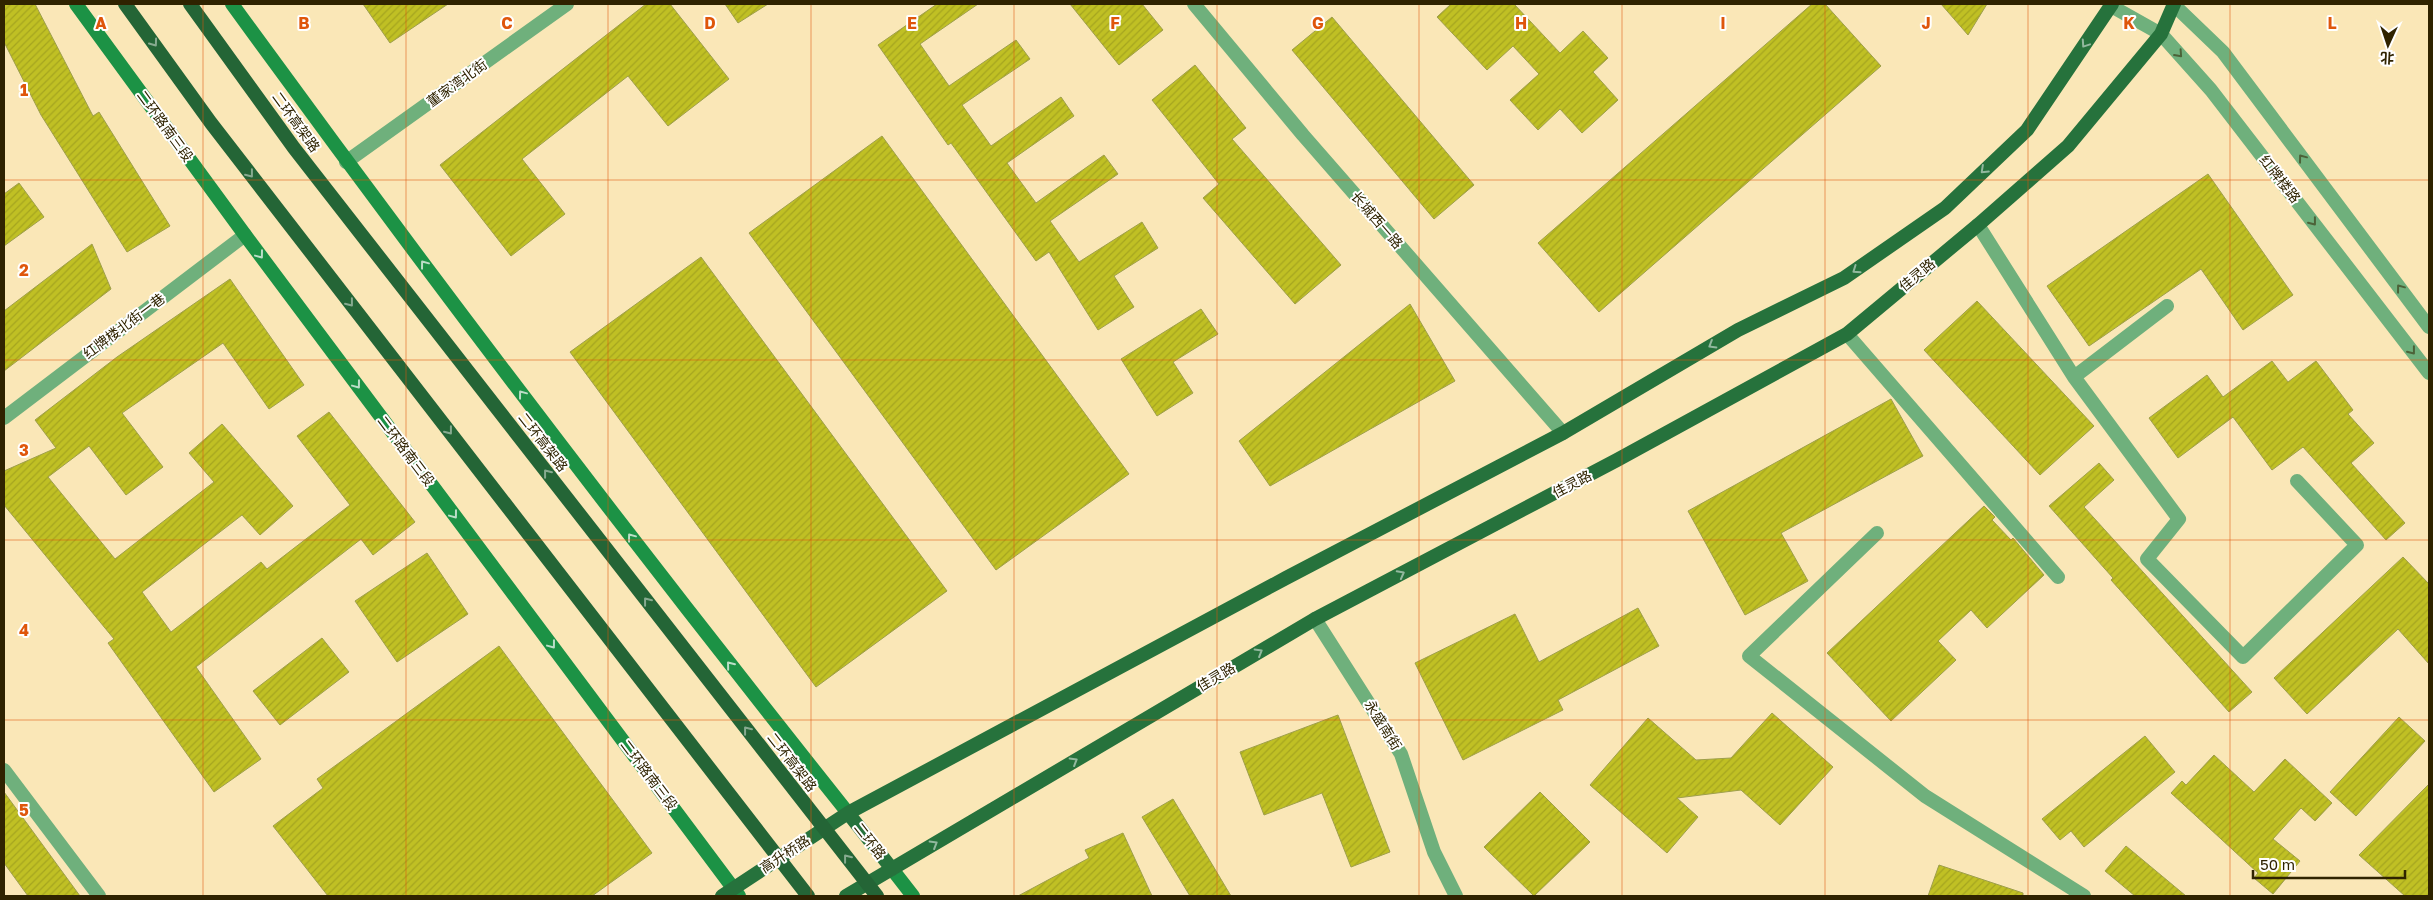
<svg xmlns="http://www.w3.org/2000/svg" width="2433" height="900" viewBox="0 0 2433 900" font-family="'Golos Text','Noto Sans SC',sans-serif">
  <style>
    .building { fill: url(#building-hatch); stroke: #9e9f4b }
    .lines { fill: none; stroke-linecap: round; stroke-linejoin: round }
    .minor { stroke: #6fb07c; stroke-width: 14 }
    .tertiary { stroke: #6fb07c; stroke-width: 14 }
    .secondary { stroke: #1c9245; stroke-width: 14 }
    .primary { stroke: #26723c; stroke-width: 14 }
    .trunk-bridge { stroke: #246536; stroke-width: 14 }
    .oneway { stroke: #87aa90 }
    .oneway2 { stroke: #92b89e }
    .oneway3 { stroke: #4c6238 }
    .oneway4 { stroke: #bbdec7 }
    .grid { fill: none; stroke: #df560b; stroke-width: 1; stroke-opacity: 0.55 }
    .labels { text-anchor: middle; stroke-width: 4; stroke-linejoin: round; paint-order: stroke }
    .street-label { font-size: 14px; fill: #2f2300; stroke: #fff }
    .grid-label { font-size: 16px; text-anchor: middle; font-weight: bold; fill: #df560b; stroke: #fff; stroke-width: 4; stroke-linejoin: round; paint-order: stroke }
  </style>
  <defs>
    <pattern id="building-hatch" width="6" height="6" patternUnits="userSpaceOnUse" patternTransform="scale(1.25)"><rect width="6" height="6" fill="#c0c024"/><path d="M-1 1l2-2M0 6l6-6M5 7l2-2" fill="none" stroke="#a5a51f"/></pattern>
  </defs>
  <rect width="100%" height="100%" fill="#fae7b7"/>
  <path class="building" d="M4,4h31l58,112 6,-4 71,114 -43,26 -86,-137 -37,-73z
    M363,4h85l-58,39z
    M646,4h24l59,75 -61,47 -40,-50 -106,83 43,55 -54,42 -71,-91z
    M725,4h43l-30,19z
    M937,4h41l-58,40 29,42 67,-46 14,19 -68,46 29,41 70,-49 13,19 -67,47 29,40 68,-48 14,19 -68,47 29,41 63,-40 16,26 -44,28 20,31 -36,23 -49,-78 -13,9 -85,-118 -3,2 -70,-100z
    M1070,4h72l21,26 -44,35z
    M1451,4h63l46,49 23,-22 25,27 -15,14 25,28 -36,33 -22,-24 -22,21 -28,-30 29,-26 -26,-28 -26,24 -50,-53z
    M1812,4h13l56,62 -282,246 -61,-69z
    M1941,4h46l-19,31z
    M1332,17l142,168 -40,34 -142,-169z
    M1195,65l51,63 -14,11 109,126 -46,39 -92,-106 16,-14 -67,-84z
    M882,136l247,338 -133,96 -247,-337z
    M2208,174l85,121 -50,35 -42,-61 -112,77 -42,-60z
    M19,183l25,34 -40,29v-52z
    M92,244l19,45 -107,82v-60z
    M701,257l246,334 -131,96 -246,-335z
    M230,279l74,106 -35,24 -46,-66 -101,70 41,54 -37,28 -37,-49 -41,31 67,82 99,-77 -25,-29 33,-29 71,82 -33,29 -18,-20 -100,77 29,40 90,-70 6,7 83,-64 -53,-69 32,-24 86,110 -42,33 -12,-16 -165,128 65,92 -47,33 -106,-149 6,-4 -110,-134v-34l52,-23 -21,-28 82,-63z
    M1977,301l117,125 -54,49 -116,-125z
    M1410,304l45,77 -185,105 -31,-45z
    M1201,309l17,25 -45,28 20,31 -36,23 -36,-57z
    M2272,361l16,21 28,-21 37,49 -5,4 26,29 -23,20 54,60 -19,17 -83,-93 -31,23 -39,-53 -55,41 -29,-40 58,-43 16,22z
    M1891,399l32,57 -142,77 27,48 -63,34 -57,-104z
    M2099,463l15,17 -30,27 168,185 -23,20 -118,-132 2,-2 -64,-72z
    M1984,506l11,11 -3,3 19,20 2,-2 31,37 -57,53 -16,-18 -33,31 18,19 -65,61 -64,-68z
    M427,553l41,61 -71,48 -42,-61z
    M2403,557l26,27v80l-31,-35 -91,85 -33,-36z
    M1638,608l21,38 -101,54 5,10 -100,50 -48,-97 100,-49 24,48z
    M322,638l27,34 -69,53 -27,-34z
    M499,646l153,207 -60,43h-264l-55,-70 50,-38 -6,-9z
    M1772,713l61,54 -53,58 -39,-35 -64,8 21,19 -31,36 -77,-68 58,-67 48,42 35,-2z
    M1338,715l52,137 -39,15 -29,-74 -58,22 -24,-63z
    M2399,717l26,24 -69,75 -26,-24z
    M2145,736l30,36 -91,75 -13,-16 -11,9 -18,-21z
    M2214,755l40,37 31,-33 47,44 -17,18 -14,-13 -28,31 27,22 -27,33 -19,-16 4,-5 -87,-80 11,-12 4,4z
    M2429,784v112h-24l-46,-41z
    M4,792l76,104h-52l-24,-33z
    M1540,792l50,50 -56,54 -50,-49z
    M1173,799l58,97h-41l-48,-79z
    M1123,833l29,63h-134l71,-38 -4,-8z
    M2126,846l60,50h-51l-30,-25z
    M1939,865l84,28v3h-95z"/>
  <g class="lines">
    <path class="minor" d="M1194,4l109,131 260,298
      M1978,225l96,152 105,142 -32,40 96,98 114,-112 -60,-64
      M1847,334l211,243
      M2074,377l93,-71
      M4,418l241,-183
      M1877,533l-128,123 176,140 159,100
      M1315,619l86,135 33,98 22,44
      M4,770l95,126"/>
    <path class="tertiary" d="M2173,4l50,48 206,275
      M2111,6l50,28 50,56 218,283
      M346,162l221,-158"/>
    <path class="secondary" d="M76,4l169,231 494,661
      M232,4c199,274 405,544 616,809
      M892,869l21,27"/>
    <path class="primary" d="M848,813l44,56
      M722,896l126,-83 438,-235 277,-145 175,-103 106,-52 101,-70 82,-78 85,-126
      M846,896l469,-277 302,-159 230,-126 131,-109 90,-79 93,-112 13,-30"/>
    <path class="trunk-bridge" d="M125,4l86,119 597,773
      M190,4l104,144 583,748"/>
  </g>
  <defs><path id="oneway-chevron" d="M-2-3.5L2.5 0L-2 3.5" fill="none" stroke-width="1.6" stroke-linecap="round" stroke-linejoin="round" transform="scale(1.25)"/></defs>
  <g class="oneway">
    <use href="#oneway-chevron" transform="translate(154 43) rotate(54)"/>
    <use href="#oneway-chevron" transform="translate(250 174) rotate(52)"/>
    <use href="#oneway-chevron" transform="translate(350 303) rotate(52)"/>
    <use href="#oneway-chevron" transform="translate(449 431) rotate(52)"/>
    <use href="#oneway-chevron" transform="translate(547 473) rotate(-128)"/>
    <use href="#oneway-chevron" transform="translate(647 601) rotate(-128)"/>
    <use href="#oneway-chevron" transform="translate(747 730) rotate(-128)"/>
    <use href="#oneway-chevron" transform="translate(847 858) rotate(-128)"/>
  </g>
  <g class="oneway2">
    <use href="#oneway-chevron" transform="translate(2085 44) rotate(124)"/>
    <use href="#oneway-chevron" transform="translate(1984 170) rotate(137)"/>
    <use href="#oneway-chevron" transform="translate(1856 270) rotate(145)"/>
    <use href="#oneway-chevron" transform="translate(1712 345) rotate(149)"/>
    <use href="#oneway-chevron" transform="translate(1401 574) rotate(-28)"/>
    <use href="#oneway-chevron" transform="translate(1259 652) rotate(-31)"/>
    <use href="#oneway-chevron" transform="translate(1074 761) rotate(-31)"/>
    <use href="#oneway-chevron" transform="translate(934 844) rotate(-31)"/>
  </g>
  <g class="oneway3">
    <use href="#oneway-chevron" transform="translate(2179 54) rotate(48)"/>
    <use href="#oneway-chevron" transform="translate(2302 158) rotate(-127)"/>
    <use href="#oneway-chevron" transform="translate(2313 222) rotate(52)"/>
    <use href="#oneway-chevron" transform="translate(2400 288) rotate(-127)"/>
    <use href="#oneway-chevron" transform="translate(2412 351) rotate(52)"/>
  </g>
  <g class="oneway4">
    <use href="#oneway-chevron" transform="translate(260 255) rotate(53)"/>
    <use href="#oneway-chevron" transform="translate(424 264) rotate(-127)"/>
    <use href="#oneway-chevron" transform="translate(357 385) rotate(53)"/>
    <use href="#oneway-chevron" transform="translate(522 394) rotate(-127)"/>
    <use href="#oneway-chevron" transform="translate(454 515) rotate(53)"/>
    <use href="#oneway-chevron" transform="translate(631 537) rotate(-127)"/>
    <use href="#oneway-chevron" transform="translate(552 645) rotate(53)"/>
    <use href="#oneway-chevron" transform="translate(730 665) rotate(-129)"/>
  </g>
  <path class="grid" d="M203,4v892M406,4v892M608,4v892M811,4v892M1014,4v892M1217,4v892M1419,4v892M1622,4v892M1825,4v892M2028,4v892M2230,4v892M4,180h2425M4,360h2425M4,540h2425M4,720h2425"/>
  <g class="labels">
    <g class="street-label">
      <text transform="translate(457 83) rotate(-36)" y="5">董家湾北街</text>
      <text transform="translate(296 122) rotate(54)" y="5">二环高架路</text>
      <text transform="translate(165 126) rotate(54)" y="5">二环路南三段</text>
      <text transform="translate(2280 179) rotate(52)" y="5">红牌楼路</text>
      <text transform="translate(1377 220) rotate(49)" y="5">长城西一路</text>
      <text transform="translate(1917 275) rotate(-40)" y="5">佳灵路</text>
      <text transform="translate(124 326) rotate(-37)" y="5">红牌楼北街一巷</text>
      <text transform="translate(543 442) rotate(52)" y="5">二环高架路</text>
      <text transform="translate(406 451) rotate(53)" y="5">二环路南三段</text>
      <text transform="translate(1572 484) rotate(-28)" y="5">佳灵路</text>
      <text transform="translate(1216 677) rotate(-31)" y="5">佳灵路</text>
      <text transform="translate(1383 725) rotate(58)" y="5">永盛南街</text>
      <text transform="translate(792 762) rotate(52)" y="5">二环高架路</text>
      <text transform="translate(649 775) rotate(53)" y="5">二环路南三段</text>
      <text transform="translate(870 841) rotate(52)" y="5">二环路</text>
      <text transform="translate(785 854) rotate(-33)" y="5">高升桥路</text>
    </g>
  </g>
  <g class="grid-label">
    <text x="101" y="29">A</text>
    <text x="304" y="29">B</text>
    <text x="507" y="29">C</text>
    <text x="710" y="29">D</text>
    <text x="912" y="29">E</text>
    <text x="1115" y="29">F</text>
    <text x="1318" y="29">G</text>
    <text x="1521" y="29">H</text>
    <text x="1723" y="29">I</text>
    <text x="1926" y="29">J</text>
    <text x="2129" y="29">K</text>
    <text x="2332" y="29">L</text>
    <text x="24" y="96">1</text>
    <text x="24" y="276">2</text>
    <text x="24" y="456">3</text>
    <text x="24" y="636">4</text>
    <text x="24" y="816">5</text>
  </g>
  <rect width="2433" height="900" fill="none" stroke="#2f2300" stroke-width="10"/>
  <g transform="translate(2388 45) rotate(183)" stroke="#ffffff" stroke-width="4" paint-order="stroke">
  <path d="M0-4L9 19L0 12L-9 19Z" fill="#2f2300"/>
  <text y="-8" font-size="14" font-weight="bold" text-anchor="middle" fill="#2f2300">北</text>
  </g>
  <path d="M2253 870v8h152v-8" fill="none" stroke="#2f2300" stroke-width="2.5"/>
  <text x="2260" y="870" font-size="15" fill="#2f2300" stroke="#ffffff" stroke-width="4" paint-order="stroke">50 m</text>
</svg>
